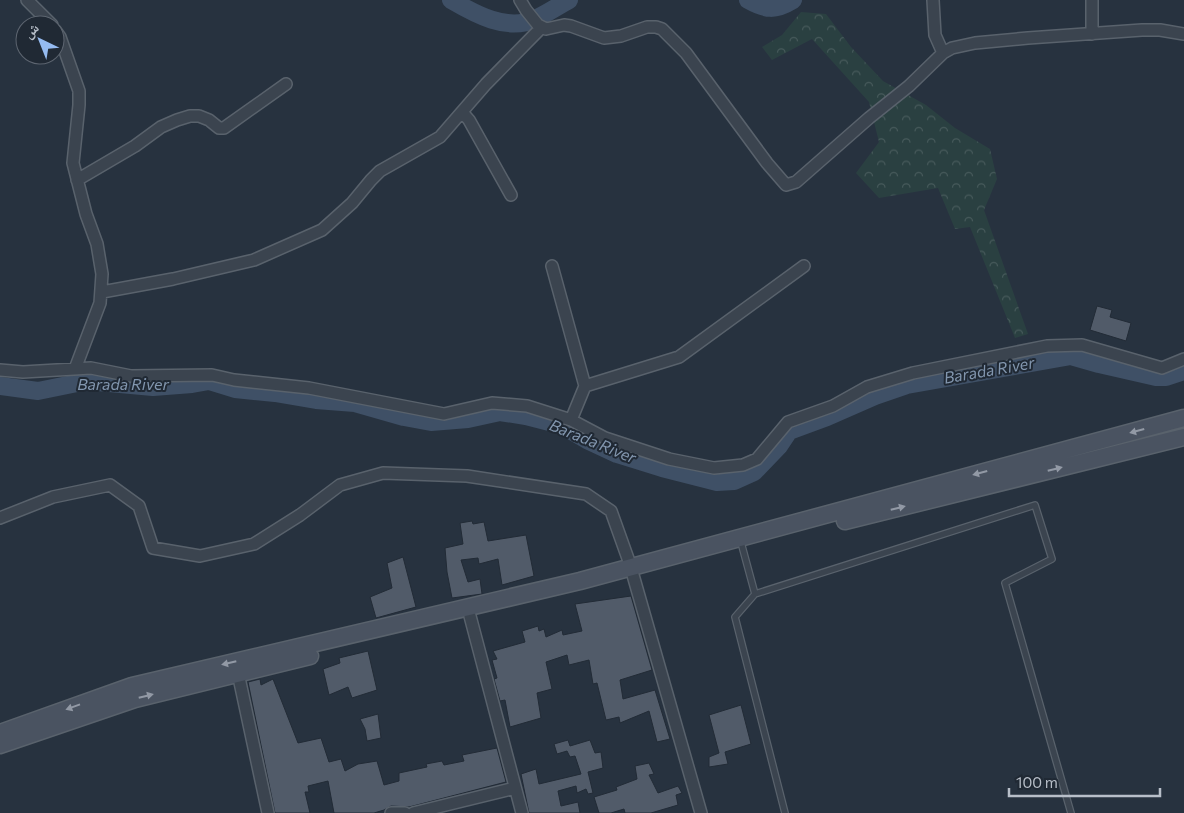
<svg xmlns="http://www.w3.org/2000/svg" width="1184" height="813" viewBox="0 0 1184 813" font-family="Commissioner,'Noto Naskh Arabic',sans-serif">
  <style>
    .forest { fill: url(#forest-crowns) }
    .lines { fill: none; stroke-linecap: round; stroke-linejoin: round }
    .river { stroke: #3f5066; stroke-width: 18 }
    .building { fill: #515b69; stroke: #222b36 }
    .service-casing { stroke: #59626c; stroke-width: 8 }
    .minor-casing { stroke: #59626c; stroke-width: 14 }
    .secondary-casing { stroke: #59626c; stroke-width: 19 }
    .service { stroke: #3b444f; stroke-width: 5.5 }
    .minor { stroke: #3b444f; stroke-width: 11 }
    .secondary { stroke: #4a5361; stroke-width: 16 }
    .oneway { fill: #9299a5 }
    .labels { text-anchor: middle; stroke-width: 4; stroke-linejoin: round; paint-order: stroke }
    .water-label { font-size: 16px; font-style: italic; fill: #8296ae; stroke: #202934 }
  </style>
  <defs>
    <pattern id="forest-crowns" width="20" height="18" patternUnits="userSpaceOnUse" patternTransform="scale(1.25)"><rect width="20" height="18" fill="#2a4041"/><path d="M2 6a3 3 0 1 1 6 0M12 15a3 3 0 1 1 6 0" fill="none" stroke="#475a5b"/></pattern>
  </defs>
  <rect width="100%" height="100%" fill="#27323f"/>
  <path class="forest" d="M801,12l25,2 25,33 32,34 43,24 29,23 35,21 7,30 -13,31 44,124 -13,4 -45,-111 -15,2 -17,-41 -59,10 -23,-25 23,-31 -10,-40 -57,-63 -40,21 -10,-13 20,-12z"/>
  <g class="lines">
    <path class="river" d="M451,0c24,14 56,32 84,19 11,-5 23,-13 34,-19
      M748,0c18,10 27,11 45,0
      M0,386l38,5 49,-10 66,6 39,-3 17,-3 26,8 40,4 41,7 39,3 49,14 27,5 37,-3 32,-7 26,4 35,9 26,15 30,14 45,14 55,14 17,-1 20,-9 25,-26 10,-15 38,-14 48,-21 32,-11 164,-29 28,8 57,13h10l18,-6"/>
  </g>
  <path class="building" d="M1097,306l15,4 -2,7 21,6 -5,18 -36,-11z
    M472,521l1,3 11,-2 4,19 38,-6 8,41 -32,9 -4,-26 -19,5 -1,-6 -17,2 7,22 12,-3 2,15 -30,4 -5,-26 -2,-24 18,-4 -3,-21z
    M403,557l13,50 -40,11 -6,-21 22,-9 -5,-25z
    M631,596l21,74 -32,10 3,19 32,-9 15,49 -13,3 -8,-31 -29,12 -1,-6 -13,3 -9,-37 -4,1 -4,-24 -20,5 -2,-10 -21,7 6,27 -15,4 4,25 -31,9 -5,-27 -5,1 -6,-22 3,-1 -5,-18 5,-1 -4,-8 32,-9 -3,-11 16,-5 1,5 5,-2 2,8 16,-7 1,5 19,-4 -7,-27z
    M368,651l9,39 -25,8 -4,-11 -19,8 -6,-26 17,-6 -1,-5z
    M260,679l1,6 12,-6 25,64 23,-5 8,24 12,-3 4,12 13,-7 19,-3 7,24 15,-4v-8l28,-6 -1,-3 16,-3 2,4 20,-4 -2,-6 35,-7 9,34 -97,25 -18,-1 -7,4 -10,3h-40l-6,-32 -20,5 1,6h-4l5,21h-35l-27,-131z
    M741,705l10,39 -26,8 3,12 -19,3v-10l10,-4 -10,-38z
    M378,714l3,24 -14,3 -2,-12 -5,-10z
    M568,740l2,6 20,-6 5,13 6,-1 2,16 -15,4 5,21 -5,1 -2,-5 -9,4 -1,-7 -18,5 3,15 17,-4 2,11h-51l-8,-39 15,-5 3,15 42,-10 -6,-18 -5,1 -3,-6 -10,3 -3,-10z
    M649,763l5,11 -5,1 9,18 20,-7 4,7 -6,2 2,10 -27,8h-26l-1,-4 -13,4h-12l-5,-16 23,-7 -1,-3 21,-8 -2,-13z"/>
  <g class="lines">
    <g class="service-casing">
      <path id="service" d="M742,546l13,48
        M785,813l-50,-196 20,-23 280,-89 17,54 -47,24 66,230"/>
    </g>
    <g class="minor-casing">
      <path id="minor" d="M27,0l25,25
        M520,0l6,10 12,15 8,4 18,-4 7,1 33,12 17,-2 26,-9h9l6,2 24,24 81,110 19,22 10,-3 73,-64 40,-32 34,-33 9,-5 23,-5 53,-5 114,-8h18l24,4
        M933,0l2,35 8,18
        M1092,0v34
        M55,30l5,7 19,54v14l-6,58 13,51 11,30 5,30 -2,29 -25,66
        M462,112l7,8 42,75
        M77,180l58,-34 26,-19 16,-7 13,-4h9l10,4 10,8h5l62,-44
        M552,266l33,120
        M102,292l71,-13 81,-19 68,-30 30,-27 19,-23 9,-9 60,-34 46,-53 55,-56
        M0,370l23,2 68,-4 40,8 81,-1 22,5 75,8 135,26 48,-11 35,3 44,14 34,18 64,21 45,9 29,-3 14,-6 31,-37 45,-16 34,-19 46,-14 134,-27 35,-1 80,23 22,-9
        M571,420l14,-34 94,-29 125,-91
        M0,518l53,-21 57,-12 29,21 14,42 47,8 54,-12 46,-29 40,-30 43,-12 84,3 119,18 25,17 20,56
        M633,575l68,238
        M470,616l52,197
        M238,673l30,140
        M391,813h14
        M413,813l102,-25"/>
    </g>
    <g class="secondary-casing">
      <path id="secondary" d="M845,521l339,-84
        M0,733l132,-47 448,-105 604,-163
        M0,745l135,-46 175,-43"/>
    </g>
    <use href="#service" class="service"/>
    <use href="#minor" class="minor"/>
    <use href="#secondary" class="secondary"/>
  </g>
  <defs><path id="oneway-solid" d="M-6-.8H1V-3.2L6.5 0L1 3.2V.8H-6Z" transform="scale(1.25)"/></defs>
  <g class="oneway">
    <use href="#oneway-solid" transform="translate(1137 431) rotate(165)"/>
    <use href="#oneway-solid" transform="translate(1055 469) rotate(-14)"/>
    <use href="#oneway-solid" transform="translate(980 473) rotate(165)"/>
    <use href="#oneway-solid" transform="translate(898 508) rotate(-14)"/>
    <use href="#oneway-solid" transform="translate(229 663) rotate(167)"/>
    <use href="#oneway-solid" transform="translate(146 696) rotate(-14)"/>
    <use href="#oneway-solid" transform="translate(73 707) rotate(160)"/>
  </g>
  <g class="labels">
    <g class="water-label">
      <text transform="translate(989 370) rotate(-10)" y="6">Barada River</text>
      <text x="123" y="390">Barada River</text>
      <text transform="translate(593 441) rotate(22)" y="6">Barada River</text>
    </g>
  </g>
  <g transform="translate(40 40) rotate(317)"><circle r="24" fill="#202934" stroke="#5d6570"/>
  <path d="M0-4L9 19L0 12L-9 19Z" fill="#95bbf1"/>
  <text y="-8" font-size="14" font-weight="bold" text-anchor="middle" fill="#b8bfc9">ش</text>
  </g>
  <path d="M1009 788v8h151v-8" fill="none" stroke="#b8bfc9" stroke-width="2.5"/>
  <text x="1016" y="788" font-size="15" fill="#b8bfc9" stroke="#202934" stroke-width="4" paint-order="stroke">100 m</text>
</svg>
